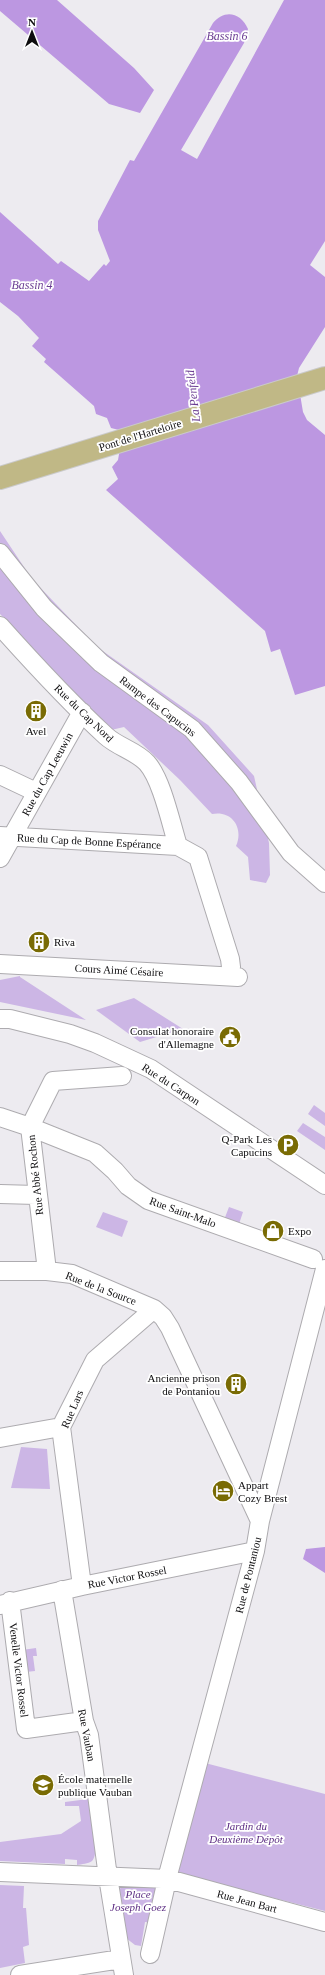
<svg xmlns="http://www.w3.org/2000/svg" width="325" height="1975" viewBox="0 0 325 1975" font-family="'Times New Roman',serif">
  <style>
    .green { fill: #ccb6e5 }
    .water { fill: #bc97e1 }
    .pier { fill: #edebf0 }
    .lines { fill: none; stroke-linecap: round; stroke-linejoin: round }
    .minor-casing { stroke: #adabaf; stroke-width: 20 }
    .major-casing { stroke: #cacaca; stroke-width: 24 }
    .minor { stroke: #fff; stroke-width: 18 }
    .major { stroke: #c0b886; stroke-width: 22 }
    .labels { text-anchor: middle; stroke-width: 3.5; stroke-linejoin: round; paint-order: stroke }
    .street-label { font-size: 11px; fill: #0e0d0f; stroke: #fff }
    .poi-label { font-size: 11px; fill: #0e0d0f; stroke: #fff; text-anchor: start }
    .park-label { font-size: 11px; font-style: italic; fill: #5b2c82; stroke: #fff }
    .water-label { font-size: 12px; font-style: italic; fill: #6a3c92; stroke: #fff }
  </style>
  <rect width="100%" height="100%" fill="#edebf0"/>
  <path class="green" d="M0,531l32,48 65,68 111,78 46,51 15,67 1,32 -4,8 -16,-3 -2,-23 -12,-11c8,-18 -4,-36 -24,-32l-32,-34 -56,-53 -13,3 -31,-31 -80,-85z
    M20,976v1l66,43 -86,-18v-22z
    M134,998l49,31 -43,13 -44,-32z
    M314,1105l11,8v13l-17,-12z
    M303,1123l22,14v13l-28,-19z
    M229,1207l14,5 -4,12 -15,-4z
    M103,1212l25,9 -6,16 -26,-10z
    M21,1447l26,2 3,40 -39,-1z
    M36,1648l1,8h-4l2,15 -9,1 -4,-22z
    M205,1763l120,31v117l-149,-38z
    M88,1799c2,12 13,53 4,62 -4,3 -10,3 -15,4v-5l-12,-1v5l-65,-3v-19l61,-8 20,-13 -2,-15h-14v-4z
    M123,1884l38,1 -9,38 -7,-1 -4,24 -6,-1 -9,-7 -8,-46z
    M0,1885l24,1 -1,22h3l3,37 -6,2 2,16 -25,5z"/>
  <path class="water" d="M0,0h57l77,68 20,22 -14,23 -31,-9 -109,-93z
    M284,0h41v327l-26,41 -2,8 6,36 4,8 18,15v251l-30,9 -15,-46 -9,3 -6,-21 -159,-141 12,-11 -6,-12 6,-7 5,-29 -12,-3 -4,-10 -11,-4 -2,-8 -50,-44 2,-3 -14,-13 7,-8 -21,-22 -18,-14v-90l58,52 3,-3 28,20 15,-17 2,2 4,-5 -12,-31v-9l32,-61 4,1 79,-138c11,-14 28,-11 35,6l-4,14 -63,107 16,9z
    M325,1547v26l-22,-14 3,-10z"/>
  <path class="pier" d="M325,241v36l-15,-12z"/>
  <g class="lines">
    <g class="minor-casing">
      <path id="minor" d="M0,553l44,55 57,55 91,66 47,53 52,71 34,30
        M0,626c34,38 69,76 106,110 12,11 30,15 41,27 15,17 24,61 31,83
        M0,775l36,17
        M0,836l178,10 20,11 32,102 1,8
        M0,858l82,-146
        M0,964l238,13
        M0,1019h10l60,15 25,9 56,26 174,116
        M0,1117l30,10 65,26 20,18 13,15 20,14 165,59
        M0,1194l36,1
        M0,1271h47l25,3 82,35 9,8 7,11 90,193
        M47,1271l-17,-144 23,-46 69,-5
        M0,1438l61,-11
        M82,1586l-21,-159 34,-67 59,-51
        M62,1590l22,131 5,14 19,142 16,98
        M10,1601l16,128 58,-8
        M0,1605l82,-19 173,-35
        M0,1872l168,7 157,43
        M150,1954l19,-83 86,-320 5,-30 65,-252
        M20,1975l101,-16"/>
    </g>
    <g class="major-casing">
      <path id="major" d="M0,478l325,-100"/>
    </g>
    <use href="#minor" class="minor"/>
    <use href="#major" class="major"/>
  </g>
  <defs>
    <g id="building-disc" transform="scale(1.15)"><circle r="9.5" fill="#796b04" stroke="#fff"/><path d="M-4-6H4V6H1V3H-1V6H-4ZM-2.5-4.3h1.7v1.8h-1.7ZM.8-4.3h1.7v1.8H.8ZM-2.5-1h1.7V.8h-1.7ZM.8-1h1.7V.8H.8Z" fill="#fff"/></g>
    <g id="civic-disc" transform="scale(1.15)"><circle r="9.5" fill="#796b04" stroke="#fff"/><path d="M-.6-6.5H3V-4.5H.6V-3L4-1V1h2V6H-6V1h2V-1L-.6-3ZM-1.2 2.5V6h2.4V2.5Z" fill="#fff"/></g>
    <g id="parking-disc" transform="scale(1.15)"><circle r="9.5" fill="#796b04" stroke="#fff"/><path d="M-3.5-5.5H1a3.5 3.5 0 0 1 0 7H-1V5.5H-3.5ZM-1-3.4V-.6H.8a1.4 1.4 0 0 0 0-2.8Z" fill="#fff"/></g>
    <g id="shop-disc" transform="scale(1.15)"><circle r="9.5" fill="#796b04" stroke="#fff"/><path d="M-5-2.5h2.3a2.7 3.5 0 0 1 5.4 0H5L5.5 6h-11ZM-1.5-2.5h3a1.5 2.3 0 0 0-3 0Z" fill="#fff"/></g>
    <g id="hotel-disc" transform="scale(1.15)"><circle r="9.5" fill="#796b04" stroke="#fff"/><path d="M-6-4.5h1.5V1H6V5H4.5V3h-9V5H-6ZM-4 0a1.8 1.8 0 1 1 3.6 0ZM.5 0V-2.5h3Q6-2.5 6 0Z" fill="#fff"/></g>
    <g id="school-disc" transform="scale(1.15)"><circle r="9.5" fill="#796b04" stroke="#fff"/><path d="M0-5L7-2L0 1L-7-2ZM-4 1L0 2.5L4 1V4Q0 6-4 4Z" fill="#fff"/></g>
  </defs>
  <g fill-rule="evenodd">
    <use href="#building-disc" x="36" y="711"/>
    <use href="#building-disc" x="39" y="942"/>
    <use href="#civic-disc" x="230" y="1037"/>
    <use href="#parking-disc" x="288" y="1145"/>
    <use href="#shop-disc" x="273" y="1231"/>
    <use href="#building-disc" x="236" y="1384"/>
    <use href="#hotel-disc" x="223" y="1491"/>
    <use href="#school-disc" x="43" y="1785"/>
  </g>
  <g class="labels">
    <g class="street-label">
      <text transform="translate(140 435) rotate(-17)" y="4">Pont de l'Harteloire</text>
      <text transform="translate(158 706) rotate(37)" y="4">Rampe des Capucins</text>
      <text transform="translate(84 713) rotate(44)" y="4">Rue du Cap Nord</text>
      <text transform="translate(47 774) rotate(-61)" y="4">Rue du Cap Leeuwin</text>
      <text transform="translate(89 841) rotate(3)" y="4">Rue du Cap de Bonne Espérance</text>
      <text transform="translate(119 970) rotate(3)" y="4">Cours Aimé Césaire</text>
      <text transform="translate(171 1084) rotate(33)" y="4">Rue du Carpon</text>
      <text transform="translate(35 1175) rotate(-96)" y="4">Rue Abbé Rochon</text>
      <text transform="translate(183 1212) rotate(20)" y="4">Rue Saint-Malo</text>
      <text transform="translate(101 1288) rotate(21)" y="4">Rue de la Source</text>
      <text transform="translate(72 1409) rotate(-67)" y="4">Rue Lars</text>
      <text transform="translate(248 1575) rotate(-76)" y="4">Rue de Pontaniou</text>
      <text transform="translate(127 1577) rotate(-11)" y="4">Rue Victor Rossel</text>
      <text transform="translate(19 1670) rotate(83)" y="4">Venelle Victor Rossel</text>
      <text transform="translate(87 1735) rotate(79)" y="4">Rue Vauban</text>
      <text transform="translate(247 1901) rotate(15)" y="4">Rue Jean Bart</text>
    </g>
    <g class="poi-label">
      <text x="36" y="735" text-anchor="middle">Avel</text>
      <text x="54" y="946">Riva</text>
      <text x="214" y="1035" text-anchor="end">Consulat honoraire<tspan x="214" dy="13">d'Allemagne</tspan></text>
      <text x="272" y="1143" text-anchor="end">Q-Park Les<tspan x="272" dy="13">Capucins</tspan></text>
      <text x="288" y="1235">Expo</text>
      <text x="220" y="1382" text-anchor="end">Ancienne prison<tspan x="220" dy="13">de Pontaniou</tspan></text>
      <text x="238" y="1489">Appart<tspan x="238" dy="13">Cozy Brest</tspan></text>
      <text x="58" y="1783">École maternelle<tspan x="58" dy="13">publique Vauban</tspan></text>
    </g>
    <g class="park-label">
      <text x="246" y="1830">Jardin du<tspan x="246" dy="13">Deuxième Dépôt</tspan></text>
      <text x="138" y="1898">Place<tspan x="138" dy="13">Joseph Goez</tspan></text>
    </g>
    <g class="water-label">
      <text x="227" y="40">Bassin 6</text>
      <text x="32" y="289">Bassin 4</text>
      <text transform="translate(193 396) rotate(-97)" y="4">La Penfeld</text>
    </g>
  </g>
  <g transform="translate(32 32)" stroke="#ffffff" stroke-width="3" paint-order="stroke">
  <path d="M0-3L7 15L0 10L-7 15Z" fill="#0e0d0f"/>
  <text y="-6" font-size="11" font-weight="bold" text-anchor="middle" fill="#0e0d0f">N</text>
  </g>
</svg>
